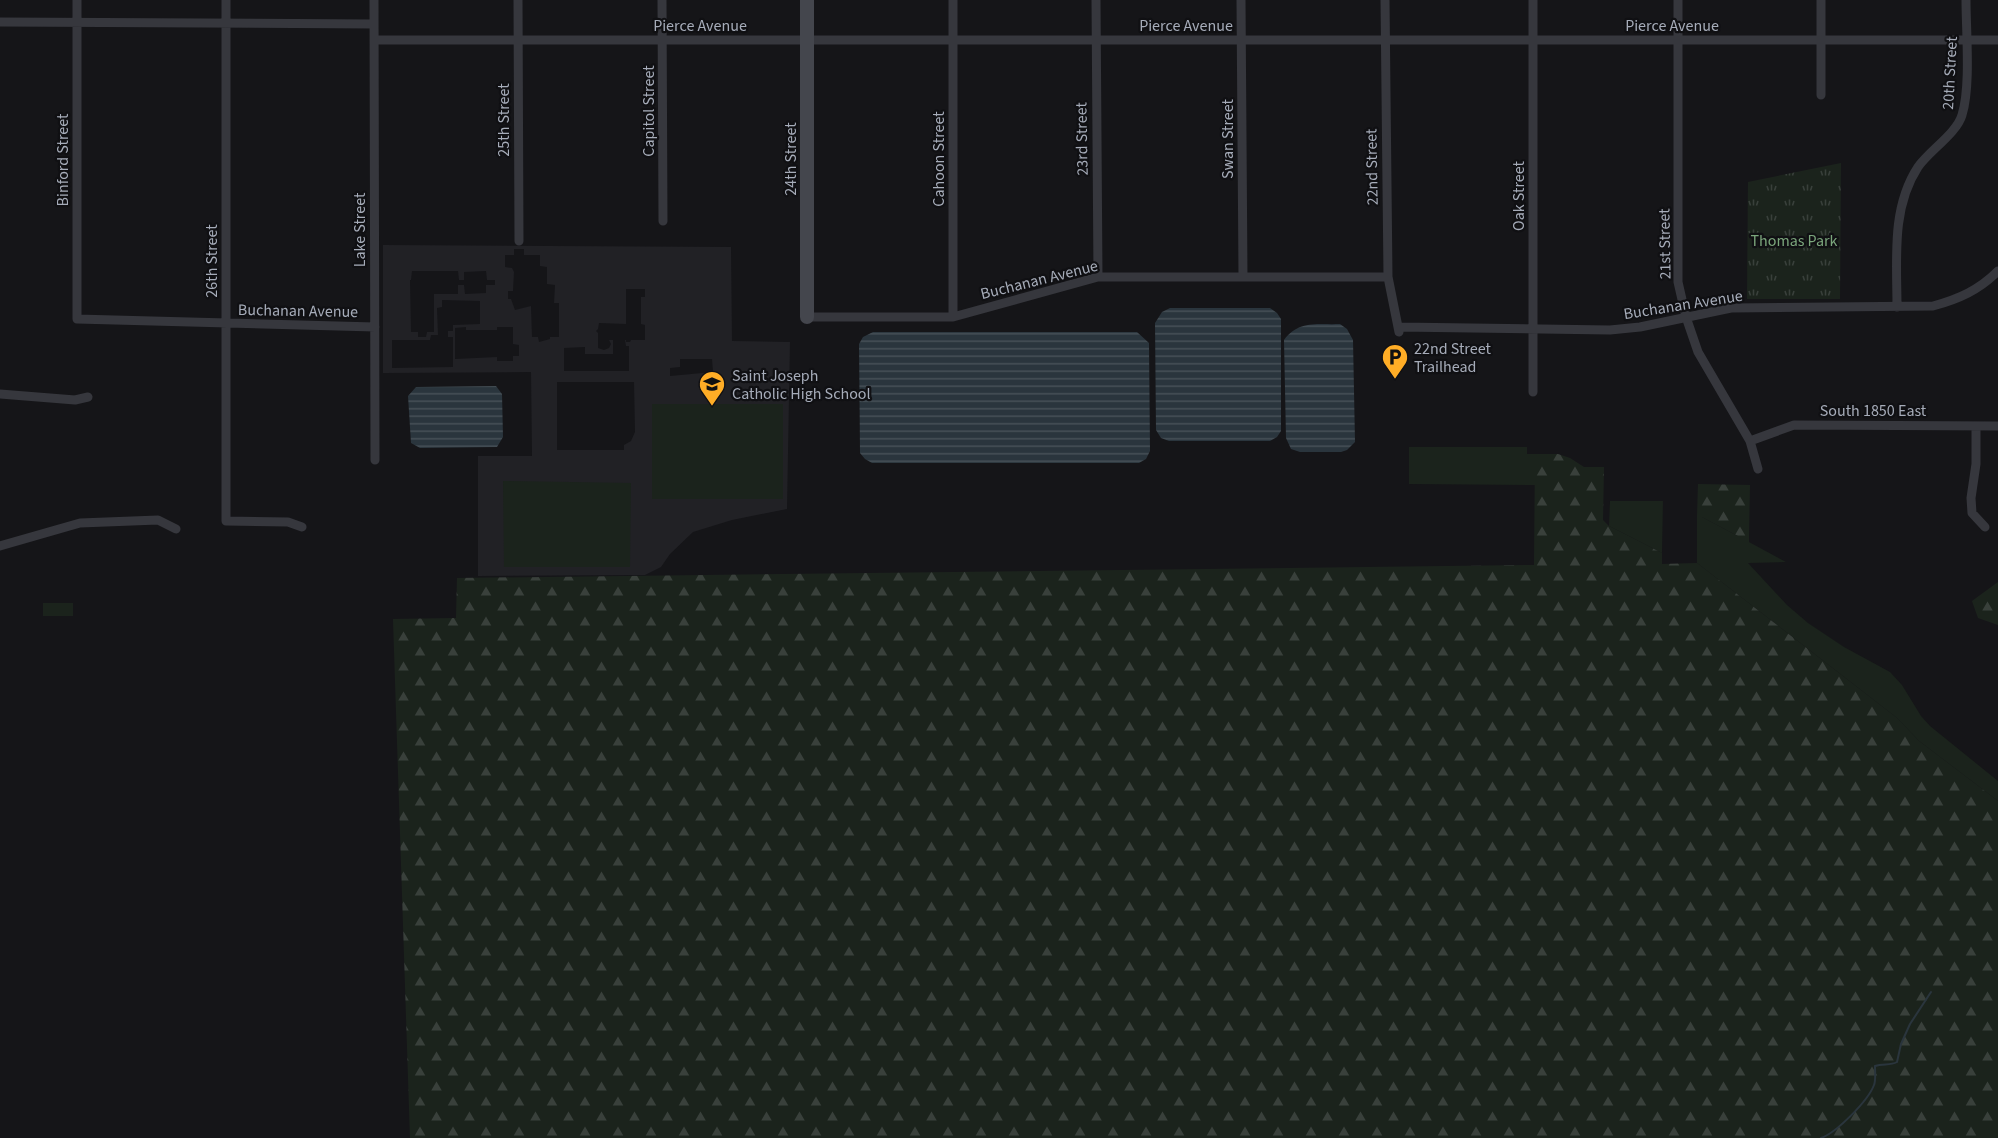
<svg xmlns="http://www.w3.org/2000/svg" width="1998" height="1138" viewBox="0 0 1998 1138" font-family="'Source Sans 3',sans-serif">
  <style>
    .built { fill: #212125; fill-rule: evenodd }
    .grass { fill: #1b231c }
    .forest { fill: url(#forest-firs) }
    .park { fill: url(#park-tufts) }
    .water { fill: url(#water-rules) }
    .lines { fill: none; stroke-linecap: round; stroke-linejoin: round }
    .stream { stroke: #2a353d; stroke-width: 2 }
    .street { stroke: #36373d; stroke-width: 9 }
    .secondary { stroke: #44464d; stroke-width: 14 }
    .labels { text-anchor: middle; stroke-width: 4.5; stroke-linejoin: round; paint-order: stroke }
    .street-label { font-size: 16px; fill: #a6acb9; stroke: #101013 }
    .park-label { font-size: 16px; fill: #7ba67c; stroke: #101013 }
    .poi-label { font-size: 16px; fill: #a6acb9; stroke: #101013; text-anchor: start }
  </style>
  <defs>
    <pattern id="forest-firs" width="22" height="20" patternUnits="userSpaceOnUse" patternTransform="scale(1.5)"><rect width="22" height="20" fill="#1b231c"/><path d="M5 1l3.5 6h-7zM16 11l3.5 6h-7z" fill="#39403b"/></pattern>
    <pattern id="park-tufts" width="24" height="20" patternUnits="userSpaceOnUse" patternTransform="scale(1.5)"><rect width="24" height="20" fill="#1b231c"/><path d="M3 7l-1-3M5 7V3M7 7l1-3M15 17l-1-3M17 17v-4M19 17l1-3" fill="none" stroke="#39403b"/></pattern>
    <pattern id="water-rules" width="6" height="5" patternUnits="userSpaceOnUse" patternTransform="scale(1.5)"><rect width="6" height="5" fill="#2a353d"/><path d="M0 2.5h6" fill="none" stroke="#465057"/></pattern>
  </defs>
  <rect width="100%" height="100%" fill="#151518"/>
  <path class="built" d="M383,245l348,2 1,94 58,1 -3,167 -55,11 -39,12 -23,22 -9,13 -16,8 -167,1v-120h54l-1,-84 -148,1zM514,249h10v6h16v11l7,1v17l8,1 -1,18h5v34h-9v2l-11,3 -1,-5h-6l-1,-31 -16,4 -4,-11h-3v-8h5l1,-19 -2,-4 -7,-1v-12h9zM412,271h46l1,9h5v-8l22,-1 1,9h8v5h-9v8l-21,1 -1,-9h-6v9h-24v38h-7l-1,5h-8v-5h-7l-1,-52h1zM626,289h19v8h-4v27l4,1v15h-14l-1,2h-4v-2h-17l2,4 -2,4 -5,2 -6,-2v-15l-2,-2 2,-2 1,-6 27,1zM442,300l38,1v23l-27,1v6h-5v6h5v30l-61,1v-28h38l1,-5h7l-1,-27 5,-1zM466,327v3h31v-3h16v17l6,1v11h-6v5h-16v-4l-42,2v-31zM613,340h12l1,6h3v25h-65v-23l21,-1v7h28zM680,359h32l1,13 -43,4v-8l10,-1zM557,382h77l1,50 -4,9 -7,4v5h-67z"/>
  <path class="grass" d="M652,404h131v95h-131z
    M1409,447h118v7h8v31l-126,-1z
    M503,481l128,2 -1,84h-126z
    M1610,501h53l-1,52 -53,-27z
    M1697,517h5l36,19h11v6l37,20 -38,1 39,42 21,18 36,24 46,25 12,13 19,31 9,10 68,55v20l-79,-60 -22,-23 -200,-155z
    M43,603h30v13h-30z"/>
  <path class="forest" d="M1535,454h23l12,4 14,9h20l-1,53 6,6 53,27v11l35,-1 200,155 22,23 79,60v337h-1588l-17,-519 63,-1 1,-40 1077,-13z
    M1698,484l52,1 -1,51h-11l-36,-19h-5z
    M1998,582v43l-20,-7 -6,-17z"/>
  <path class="park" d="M1841,163l-1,136h-93l1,-117z"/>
  <path class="water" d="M1170,308h100l7,5 4,6v112l-4,6 -7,4h-101l-8,-3 -5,-8 -1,-107 7,-11z
    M1340,324l7,5 6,11 2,102 -8,8 -6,2h-41l-9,-3 -5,-11 -2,-98c15,-20 33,-15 56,-16z
    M873,332h264l12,11 1,108 -4,8 -7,4h-267l-7,-4 -5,-6 -1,-109 4,-7z
    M496,386l6,8 1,43 -6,10 -77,1 -9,-5 -3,-47 8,-9z"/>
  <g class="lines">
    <path class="stream" d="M1821,1138c15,-5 47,-37 53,-53 2,-5 1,-13 1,-19 8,-3 15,0 22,-4l4,-18 9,-20 21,-32"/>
    <path class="street" d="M77,0v319l298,8
      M226,0v521l62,1 14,5
      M374,0l1,460
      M518,0l1,241
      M662,0l1,221
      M1096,0l2,277
      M1241,0l2,277
      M1385,0l3,277 11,55
      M1533,0v392
      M1678,0v282l8,35 12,35 52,89 8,28
      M0,22l374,2
      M374,40h1624
      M1821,95v-95
      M1897,307c0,-47 -6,-99 21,-140 11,-16 39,-34 44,-52 9,-29 4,-83 4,-115
      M807,317h146l145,-40h290
      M953,317v-317
      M1399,327l211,3 30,-3 91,-19 202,-2c26,-7 46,-16 65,-35
      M0,394l75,6 13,-3
      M1976,426v38l-5,34 1,15 13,14
      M1750,441l44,-16 204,1
      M0,546l80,-23 78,-3 18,9"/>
    <path class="secondary" d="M807,0v317"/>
  </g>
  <defs>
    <g id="parking-pin" transform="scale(1.35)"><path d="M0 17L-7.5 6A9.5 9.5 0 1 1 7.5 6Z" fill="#ffad26" stroke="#101013"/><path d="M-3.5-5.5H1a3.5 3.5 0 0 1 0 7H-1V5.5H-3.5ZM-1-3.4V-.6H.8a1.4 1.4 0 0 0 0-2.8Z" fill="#111"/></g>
    <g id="school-pin" transform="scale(1.35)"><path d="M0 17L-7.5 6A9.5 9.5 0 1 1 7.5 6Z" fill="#ffad26" stroke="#101013"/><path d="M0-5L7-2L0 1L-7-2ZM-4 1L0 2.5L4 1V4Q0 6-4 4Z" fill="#111"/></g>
  </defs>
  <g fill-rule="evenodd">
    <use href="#parking-pin" x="1395" y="357"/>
    <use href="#school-pin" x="712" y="384"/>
  </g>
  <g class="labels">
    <g class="street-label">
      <text x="700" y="31">Pierce Avenue</text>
      <text x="1186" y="31">Pierce Avenue</text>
      <text x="1672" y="31">Pierce Avenue</text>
      <text transform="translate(1949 73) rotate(-87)" y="6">20th Street</text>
      <text transform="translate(648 111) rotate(-90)" y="6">Capitol Street</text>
      <text transform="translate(503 120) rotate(-90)" y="6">25th Street</text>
      <text transform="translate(1081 139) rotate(-91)" y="6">23rd Street</text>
      <text transform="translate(1227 139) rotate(-90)" y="6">Swan Street</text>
      <text transform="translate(790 159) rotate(-90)" y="6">24th Street</text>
      <text transform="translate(938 159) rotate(-90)" y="6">Cahoon Street</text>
      <text transform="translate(62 160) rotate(-90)" y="6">Binford Street</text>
      <text transform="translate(1371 167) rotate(-91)" y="6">22nd Street</text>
      <text transform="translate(1518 196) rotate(-90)" y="6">Oak Street</text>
      <text transform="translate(359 230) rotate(-90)" y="6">Lake Street</text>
      <text transform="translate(1664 244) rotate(-91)" y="6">21st Street</text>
      <text transform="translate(211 261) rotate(-90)" y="6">26th Street</text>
      <text transform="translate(1039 279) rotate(-14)" y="6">Buchanan Avenue</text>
      <text transform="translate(1683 304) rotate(-9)" y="6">Buchanan Avenue</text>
      <text transform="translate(298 310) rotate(1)" y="6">Buchanan Avenue</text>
      <text x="1873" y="416">South 1850 East</text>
    </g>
    <g class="park-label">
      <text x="1794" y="246">Thomas Park</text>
    </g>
    <g class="poi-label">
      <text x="1414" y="354">22nd Street<tspan x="1414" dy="18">Trailhead</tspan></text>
      <text x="732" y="381">Saint Joseph<tspan x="732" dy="18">Catholic High School</tspan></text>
    </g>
  </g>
</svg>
